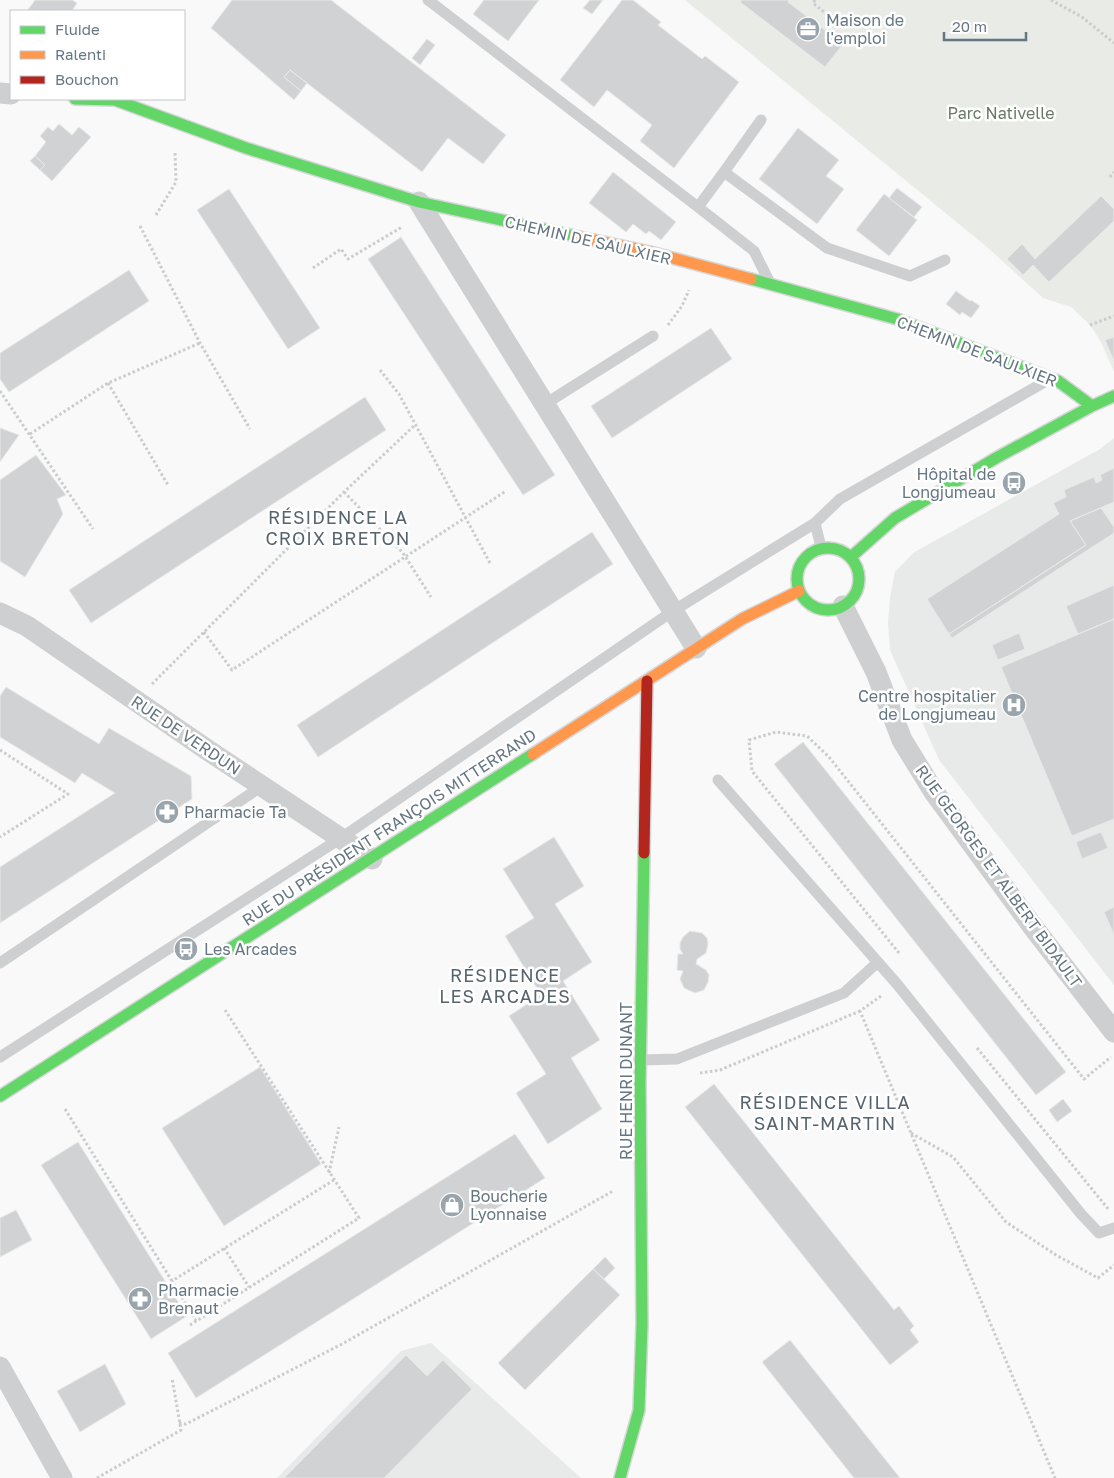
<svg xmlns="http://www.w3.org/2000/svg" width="1114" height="1478" viewBox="0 0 1114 1478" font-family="'Golos Text',sans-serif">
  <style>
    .built { fill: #e8e9e9 }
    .green { fill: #e8ebe6 }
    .building { fill: #d0d2d3; stroke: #e8e8e8 }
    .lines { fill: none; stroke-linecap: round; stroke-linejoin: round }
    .fast-casing { stroke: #d5d6d7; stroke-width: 14 }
    .slow-casing { stroke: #d5d6d7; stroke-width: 14 }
    .jam-casing { stroke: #d5d6d7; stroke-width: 14 }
    .path { stroke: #cbcccd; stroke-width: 3; stroke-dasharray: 2.5 2.5; stroke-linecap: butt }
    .lane { stroke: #cecfd0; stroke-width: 11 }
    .street { stroke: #cecfd0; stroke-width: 21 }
    .fast { stroke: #63d668; stroke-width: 11 }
    .slow { stroke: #ff974d; stroke-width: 11 }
    .jam { stroke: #b3261e; stroke-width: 11 }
    .labels { text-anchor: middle; stroke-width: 5; stroke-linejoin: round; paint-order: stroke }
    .poi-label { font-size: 16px; fill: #657683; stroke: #fff; text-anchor: start }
    .park-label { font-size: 16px; fill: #687a64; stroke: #fff }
    .street-label { font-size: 16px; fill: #657683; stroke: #fff }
    .neighbourhood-label { font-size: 18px; letter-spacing: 1px; fill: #57646e; stroke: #fff }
  </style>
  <rect width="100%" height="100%" fill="#f9f9f9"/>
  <path class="built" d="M1114,438v547l-175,-225 -49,-110 -2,-28 2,-25 5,-25 18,-19 187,-104z
    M431,1343l150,135h-304l124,-127z"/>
  <path class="green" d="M685,0h429v372l-13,-30 -11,-17 -19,-18 -28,-9 -56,-51z"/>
  <path class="building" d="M35,0h37l5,3 -5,8h-45z
    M232,0h99l175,135 -23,29 -35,-26 -26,34 -132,-102 -6,7 17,14 -7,9 -83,-72z
    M484,0h55l-31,41 -35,-27z
    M590,0h13l-11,14 -9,-6z
    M622,0h11l28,22 -3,3 44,34 3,-3 34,26 -65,86 -34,-27 12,-16 -45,-35 -13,17 -34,-27z
    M742,0h47l-1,2 55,42 -18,23 -85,-65z
    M427,39l8,6 -15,20 -8,-7z
    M290,70l17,13 -6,8 -17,-14z
    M59,124l13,11 7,-8 12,10 -39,44 -12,-11 5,-5 -10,-9 11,-14 -6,-6 8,-9 5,4z
    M798,128l41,32 -13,16 18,13 -27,35 -58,-45z
    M35,156l10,9 -5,5 -10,-9z
    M613,172l63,50 -15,18 -12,-9 -3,3 -13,-10 -7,8 -37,-29z
    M897,188l25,19 -8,10 -25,-19z
    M229,189l91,139 -32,21 -91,-139z
    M884,194l33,26 -28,36 -33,-26z
    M1101,196l13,13v12l-65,61 -16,-17 -10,10 -16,-16 15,-15 13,15z
    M401,237l154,238 -32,20 -155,-236z
    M129,270l20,31 -140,91 -9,-13v-26z
    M956,291l14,10 1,-1 9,6 -9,12 -9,-6 -2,3 -14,-11z
    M711,328l21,31 -120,79 -21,-32z
    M1114,337v24l-9,-21z
    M365,397l21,33 -295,193 -22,-33z
    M0,428l19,7 -19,27z
    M36,455l30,40 -9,4 6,15 -38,63 -25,-16v-81z
    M1114,468v34l-44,19 16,24 -137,89 -22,-35 132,-85 -6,-11 13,-6 -2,-7 30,-13 2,6 6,-3 -2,-5z
    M1101,508l13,19v6l-162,105 -3,-4 137,-89 -16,-24z
    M592,532l21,32 -295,193 -21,-32z
    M1114,585v34l-36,15 -12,-28z
    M1114,619v200l-42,17 -71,-169z
    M1019,633l6,16 -27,11 -6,-15z
    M6,687l93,57 10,-16 82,48 1,23 -192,124v-56l115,-74 -33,-20 -7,10 -75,-46v-41z
    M803,742l263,330 -30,23 -262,-331z
    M1101,832l7,16 -26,11 -6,-17z
    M554,837l30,49 -29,18 37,58 -29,19 37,59 -29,18 31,51 -54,35 -32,-51 30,-19 -37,-58 32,-21 -36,-59 29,-18 -31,-49z
    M1114,907v28l-10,-23z
    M690,931l12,2 5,5 1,6 -2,9 -9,6 -1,5 10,6 3,5 -1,7 -4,8 -9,3 -11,-5 -4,-9 3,-8 -6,-1 1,-16h5l-3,-5v-6l3,-6z
    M260,1067l61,97 -97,62 -62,-98z
    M714,1084l180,226 5,-4 15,20 -4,4 9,12 -29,23 -205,-258z
    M1063,1099l9,12 -15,11 -8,-12z
    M515,1134l30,44 -349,220 -28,-45z
    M78,1142l109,174 -36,23 -110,-174z
    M16,1210l16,30 -32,17v-39z
    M605,1257l10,11 -11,11 -11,-10z
    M593,1269l27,26 -95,95 -27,-27z
    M790,1340l110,138h-46l-92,-116z
    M406,1355l21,21 16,-16 29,29 -88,89h-100z
    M105,1364l21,40 -46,28 -23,-41z"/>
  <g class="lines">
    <g class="fast-casing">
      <path id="fast" d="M75,99l40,1 131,48 173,54 156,34
        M751,279l146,40 161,62 34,25
        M797 579a31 31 0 1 1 62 0a31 31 0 1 1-62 0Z
        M851,557l44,-39 101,-60 96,-52 22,-10
        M0,1096l533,-342
        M620,1478l19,-68 3,-86 -2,-242 4,-229"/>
    </g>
    <g class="slow-casing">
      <path id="slow" d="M575,236l75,16 101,27
        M533,754l209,-135 57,-28"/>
    </g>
    <g class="jam-casing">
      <path id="jam" d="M644,853l3,-172"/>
    </g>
    <path class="path" d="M815,0l-2,3 23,19
      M1051,0l31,17 32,26
      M1110,177l4,-5
      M156,215l20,-33 -1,-30
      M140,226l60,117 50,86
      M313,268l28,-19 7,10 54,-32
      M668,325l14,-19 7,-16
      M1090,325l24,-9
      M380,370l19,24 92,171
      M108,383l60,102
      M0,391l93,138
      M30,434l78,-51 92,-40
      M344,492l59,61 28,44
      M204,632l28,38 274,-179
      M152,684l192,-192 71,-67
      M0,750l68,44 -68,43
      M899,953l-147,-182 -3,-31 27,-8 31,4 22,21 255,322 27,-22
      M881,996l-21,15 195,467
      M977,1048l132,162
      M700,1073l20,-3 140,-59
      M65,1109l107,172
      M911,1133l42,24 53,65 50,33 42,23 16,-13
      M329,1173l10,-46
      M224,1248l25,39
      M196,1321l-24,-40 162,-101
      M190,1325l169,-107 -134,-208
      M179,1423l7,1 156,-80 271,-153
      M97,1478l84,-48 -9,-52"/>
    <path class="lane" d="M428,0l270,207 26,-35 103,76 83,28 35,-16
      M724,172l37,-52
      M698,207l56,44 15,30
      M545,404l108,-68
      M815,523l6,24
      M718,780l179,204 184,230 18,19 15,-5
      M0,963l262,-177
      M0,1057l341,-219 332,-227 142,-88 25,-24 208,-119
      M641,1060l36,-1 167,-66 34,-31"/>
    <path class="street" d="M0,93l11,1
      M419,202l277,446
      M843,606l33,66 26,68 32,52 99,135 81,105
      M0,613l27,13 182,125 163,108
      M0,1367l62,111"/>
    <use href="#fast" class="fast"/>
    <use href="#slow" class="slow"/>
    <use href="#jam" class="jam"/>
  </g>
  <defs>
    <g id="office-disc" transform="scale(1.25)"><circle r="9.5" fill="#99a4ac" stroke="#fff"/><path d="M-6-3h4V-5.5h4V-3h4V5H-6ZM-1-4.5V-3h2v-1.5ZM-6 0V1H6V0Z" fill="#fff"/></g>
    <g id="bus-disc" transform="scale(1.25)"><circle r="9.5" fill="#99a4ac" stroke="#fff"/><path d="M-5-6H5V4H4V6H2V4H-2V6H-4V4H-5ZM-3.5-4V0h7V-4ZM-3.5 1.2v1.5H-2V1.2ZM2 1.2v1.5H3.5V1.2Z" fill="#fff"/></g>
    <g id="hospital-disc" transform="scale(1.25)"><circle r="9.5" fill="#99a4ac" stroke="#fff"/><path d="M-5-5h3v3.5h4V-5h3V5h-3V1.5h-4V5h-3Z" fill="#fff"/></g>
    <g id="pharmacy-disc" transform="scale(1.25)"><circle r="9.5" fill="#99a4ac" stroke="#fff"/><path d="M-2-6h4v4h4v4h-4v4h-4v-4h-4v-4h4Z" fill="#fff"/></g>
    <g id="shop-disc" transform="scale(1.25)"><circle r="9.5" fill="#99a4ac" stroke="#fff"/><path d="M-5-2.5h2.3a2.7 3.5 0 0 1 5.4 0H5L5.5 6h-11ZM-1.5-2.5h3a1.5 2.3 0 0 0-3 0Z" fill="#fff"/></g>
  </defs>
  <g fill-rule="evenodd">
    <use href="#office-disc" x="808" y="29"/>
    <use href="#bus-disc" x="1014" y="483"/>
    <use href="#hospital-disc" x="1014" y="705"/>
    <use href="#pharmacy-disc" x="167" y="812"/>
    <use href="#bus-disc" x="186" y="949"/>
    <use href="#shop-disc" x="452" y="1205"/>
    <use href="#pharmacy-disc" x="140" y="1299"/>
  </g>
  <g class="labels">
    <g class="poi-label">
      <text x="826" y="26">Maison de<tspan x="826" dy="18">l'emploi</tspan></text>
      <text x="996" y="480" text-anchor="end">Hôpital de<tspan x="996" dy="18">Longjumeau</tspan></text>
      <text x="996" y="702" text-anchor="end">Centre hospitalier<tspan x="996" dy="18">de Longjumeau</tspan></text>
      <text x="184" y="818">Pharmacie Ta</text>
      <text x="204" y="955">Les Arcades</text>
      <text x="470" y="1202">Boucherie<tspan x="470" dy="18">Lyonnaise</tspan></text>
      <text x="158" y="1296">Pharmacie<tspan x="158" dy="18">Brenaut</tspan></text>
    </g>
    <g class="park-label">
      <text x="1001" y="119">Parc Nativelle</text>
    </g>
    <g class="street-label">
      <text transform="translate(588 240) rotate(13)" y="6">CHEMIN DE SAULXIER</text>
      <text transform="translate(977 351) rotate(21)" y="6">CHEMIN DE SAULXIER</text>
      <text transform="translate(186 735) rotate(34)" y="6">RUE DE VERDUN</text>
      <text transform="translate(389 827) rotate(-33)" y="6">RUE DU PRÉSIDENT FRANÇOIS MITTERRAND</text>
      <text transform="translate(999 876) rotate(54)" y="6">RUE GEORGES ET ALBERT BIDAULT</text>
      <text transform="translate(626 1081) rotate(-90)" y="6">RUE HENRI DUNANT</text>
    </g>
    <g class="neighbourhood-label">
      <text x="338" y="524">RÉSIDENCE LA<tspan x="338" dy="21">CROIX BRETON</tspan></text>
      <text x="505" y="982">RÉSIDENCE<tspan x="505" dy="21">LES ARCADES</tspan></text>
      <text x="825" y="1109">RÉSIDENCE VILLA<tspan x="825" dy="21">SAINT-MARTIN</tspan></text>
    </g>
  </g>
  <rect x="10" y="10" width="175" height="90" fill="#ffffff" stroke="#c1c8cd"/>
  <rect x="20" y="26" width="25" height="8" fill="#63d668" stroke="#c1c8cd"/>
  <text x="55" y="35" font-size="15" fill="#657683">Fluide</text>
  <rect x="20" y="51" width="25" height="8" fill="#ff974d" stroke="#c1c8cd"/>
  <text x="55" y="60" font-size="15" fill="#657683">Ralenti</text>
  <rect x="20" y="76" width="25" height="8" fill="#b3261e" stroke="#c1c8cd"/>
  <text x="55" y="85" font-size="15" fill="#657683">Bouchon</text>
  <path d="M944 32v8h82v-8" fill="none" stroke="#657683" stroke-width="2.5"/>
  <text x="952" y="32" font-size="15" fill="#657683" stroke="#ffffff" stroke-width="4" paint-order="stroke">20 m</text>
</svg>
